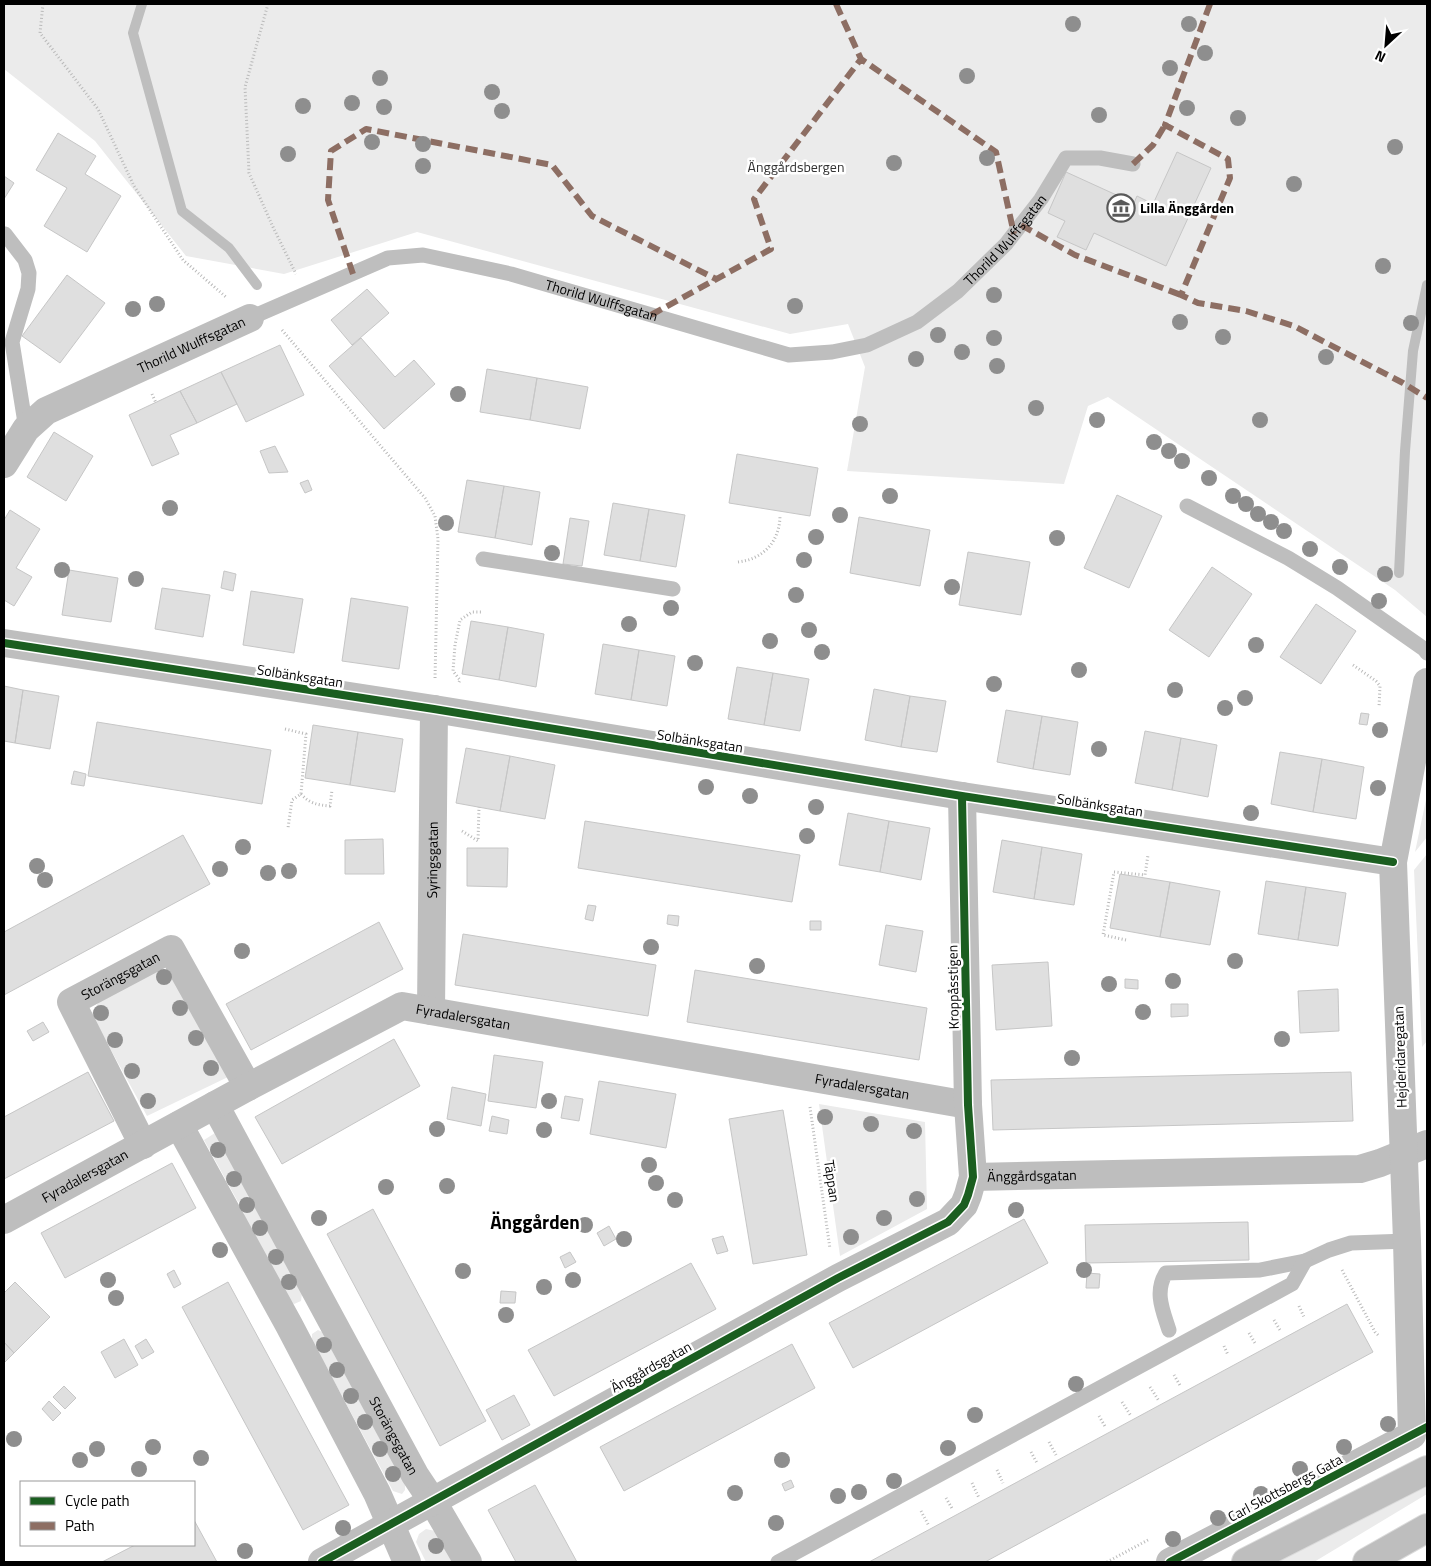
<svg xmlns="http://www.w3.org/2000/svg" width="1431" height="1566" viewBox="0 0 1431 1566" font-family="'Titillium Web',sans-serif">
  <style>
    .green { fill: #ebebeb }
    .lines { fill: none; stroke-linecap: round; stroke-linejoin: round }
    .stream { stroke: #bebebe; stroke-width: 10 }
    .building { fill: #dfdfdf; stroke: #c6c6c6 }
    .primary-casing { stroke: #dbdbdb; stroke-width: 30 }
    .path { stroke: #b9b9b9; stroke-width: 3; stroke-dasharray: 1 2.5; stroke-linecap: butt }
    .lane { stroke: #bebebe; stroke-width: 15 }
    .street { stroke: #bebebe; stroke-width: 28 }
    .primary { stroke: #bebebe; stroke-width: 28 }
    .quiet { stroke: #8d6e63; stroke-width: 6; stroke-dasharray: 12 6; stroke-linecap: butt }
    .cycleway-casing { stroke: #fff; stroke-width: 11 }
    .cycleway { stroke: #1b5e20; stroke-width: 8 }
    .tree { fill: #8e8e8e }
    .labels { text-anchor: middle; stroke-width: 5; stroke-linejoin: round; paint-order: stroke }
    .park-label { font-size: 14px; fill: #323232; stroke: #fff }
    .poi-label { font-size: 14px; font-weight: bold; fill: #000; stroke: #fff; text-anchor: start }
    .street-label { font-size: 14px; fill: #000; stroke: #fff }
    .district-label { font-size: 19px; font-weight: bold; fill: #000; stroke: #fff }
  </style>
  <rect width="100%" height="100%" fill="#fff"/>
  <path class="green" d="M4,4h1423v613l-32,-27 -287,-193 -20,9 -24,78 -217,-13 18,-104 -17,-43 -58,10 -373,-102 -133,42 -98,-18 -91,-115 -91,-72z
    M1427,795v42l-12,15z
    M1427,854v187l-5,6 -8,-177z
    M158,968l11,2 59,107 -81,39 -53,-97 -2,-6 9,-15z
    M819,1104l106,18 2,87 -87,47z
    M215,1133l34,63 -11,6 -34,-62z
    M255,1208l47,85 -1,8 -7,3 -3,-2 -48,-88z
    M318,1330l4,2 83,153v5l-3,4 -9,-3 -81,-151v-6z
    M1427,1485v9l-113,68h-37l95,-51z
    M426,1529l9,2 19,31h-28l-10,-20 3,-8z"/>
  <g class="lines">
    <path class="stream" d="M142,4l-9,29 49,178 47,37 28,37
      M1399,573l6,-122 8,-100 14,-66"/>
  </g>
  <path class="building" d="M58,133l38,23 -11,18 36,22 -34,56 -43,-26 23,-38 -31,-18z
    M1177,152l34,16 -45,98 -72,-33 -8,17 -29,-13 8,-16 -17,-8 18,-41 68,31 3,-7 16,8z
    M4,176l10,7 -10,16z
    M67,275l38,28 -45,60 -38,-27z
    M367,289l22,24 -37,32 -21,-25z
    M361,338l34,39 19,-17 21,24 -51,45 -55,-63z
    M280,345l24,50 -58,27 -25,-50z
    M487,369l50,9 -7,42 -50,-8z
    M221,372l16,32 -40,19 -17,-32z
    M537,378l51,9 -8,42 -50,-9z
    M180,391l17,32 -27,12 9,19 -27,12 -23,-51z
    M54,432l39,24 -27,45 -39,-24z
    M275,446l13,26 -19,1 -9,-22z
    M737,454l81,14 -8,48 -81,-13z
    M308,480l4,10 -7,3 -5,-10z
    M467,480l37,6 -9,52 -37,-6z
    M504,486l36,6 -8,53 -37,-7z
    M1117,495l45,21 -33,72 -45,-20z
    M613,503l36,6 -9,52 -36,-6z
    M649,509l36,6 -9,52 -36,-6z
    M10,510l30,19 -24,39 16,9 -18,29 -10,-6v-80z
    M859,517l71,13 -10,56 -70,-13z
    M570,518l19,3 -7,45 -19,-2z
    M968,552l62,10 -9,53 -62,-10z
    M1212,567l40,27 -43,63 -40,-27z
    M69,570l49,8 -7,44 -49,-7z
    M224,571l12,3 -3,17 -12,-3z
    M162,588l48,7 -7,42 -48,-8z
    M251,591l52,8 -9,54 -51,-8z
    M351,598l57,9 -9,62 -57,-8z
    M1316,604l40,27 -35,53 -41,-27z
    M471,621l37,6 -9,53 -37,-6z
    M508,627l36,7 -8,53 -37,-7z
    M603,644l36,6 -8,50 -36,-6z
    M639,650l36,6 -8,50 -36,-6z
    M737,667l36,6 -9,52 -36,-6z
    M773,673l36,6 -9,52 -36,-6z
    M4,686l19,4 -8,53 -11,-2z
    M874,689l36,7 -9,51 -36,-7z
    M23,690l36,6 -9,53 -35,-6z
    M910,696l36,5 -9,51 -36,-5z
    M1006,710l36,6 -9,53 -36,-7z
    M1361,713l8,1 -2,11 -8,-1z
    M1042,716l36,6 -8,53 -37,-6z
    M97,722l174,28 -9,54 -174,-28z
    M313,725l45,7 -8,53 -45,-7z
    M1145,731l36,7 -9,52 -37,-7z
    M358,732l45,7 -8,53 -45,-7z
    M1181,738l36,7 -9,52 -36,-7z
    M466,748l44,8 -10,55 -44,-8z
    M1280,752l42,7 -9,53 -42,-8z
    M510,756l45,9 -10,54 -45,-8z
    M1322,759l42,8 -8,52 -43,-7z
    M74,771l12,3 -2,12 -13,-2z
    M848,813l41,8 -9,51 -41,-7z
    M585,821l215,34 -8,47 -214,-34z
    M889,821l41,7 -9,52 -41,-8z
    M183,835l27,49 -206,111v-63z
    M383,839l1,35h-39v-34z
    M1002,840l40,7 -8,52 -41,-7z
    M1042,847l40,7 -8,51 -40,-6z
    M467,848h41l-1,39 -40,-1z
    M1120,874l50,8 -10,55 -50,-9z
    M1266,881l40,6 -8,53 -40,-6z
    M1170,882l50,9 -10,54 -50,-8z
    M1306,887l40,6 -8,53 -40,-6z
    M588,905l8,1 -3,15 -8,-2z
    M668,915l11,1 -1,10 -11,-2z
    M810,921h11v9h-11z
    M379,922l24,47 -152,81 -25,-46z
    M886,925l37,6 -7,41 -37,-7z
    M463,934l193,31 -8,51 -193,-31z
    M1048,962l4,64 -56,4 -4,-65z
    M695,970l232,38 -8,52 -232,-38z
    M1125,979l13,1v9l-13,-1z
    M1338,989l1,42 -39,2 -2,-42z
    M1171,1004h17v12l-17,1z
    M43,1022l6,10 -16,9 -6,-10z
    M394,1039l26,47 -138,78 -27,-47z
    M494,1055l49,7 -7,46 -48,-7z
    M88,1072l26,49 -110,58v-62z
    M1351,1072l2,49 -360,9 -2,-50z
    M599,1081l77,13 -10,54 -76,-14z
    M452,1087l34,7 -5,32 -34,-7z
    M565,1096l18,3 -4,22 -18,-3z
    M783,1110l24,145 -54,9 -24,-145z
    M492,1116l17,4 -2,14 -18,-3z
    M172,1163l24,45 -131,70 -24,-45z
    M373,1209l113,212 -46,25 -113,-212z
    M1024,1219l24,44 -195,105 -24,-45z
    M1248,1222l1,38 -163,3 -1,-38z
    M609,1226l7,13 -12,7 -7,-13z
    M723,1236l5,15 -11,3 -5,-15z
    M570,1252l6,10 -11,6 -5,-11z
    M691,1263l25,46 -162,87 -26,-46z
    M174,1270l7,14 -7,4 -7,-14z
    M1087,1273l13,1 -1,14h-13z
    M15,1282l35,35 -36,36 -10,-11v-49z
    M228,1282l121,223 -46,25 -121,-223z
    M501,1291l15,1 -1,11h-15z
    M1347,1304l26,48 -388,210h-116z
    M124,1339l14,26 -23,13 -14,-26z
    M146,1339l8,13 -12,7 -7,-13z
    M4,1342l10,11 -10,10z
    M792,1344l23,44 -191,103 -24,-44z
    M64,1386l12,12 -11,11 -12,-12z
    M514,1395l16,30 -28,15 -16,-30z
    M49,1401l12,12 -8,8 -11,-12z
    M791,1480l3,7 -9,4 -3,-7z
    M535,1485l42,77h-61l-28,-52z
    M194,1520l23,42h-115l33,-17h59z"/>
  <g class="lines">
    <g class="primary-casing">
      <path id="primary" d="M1246,1562l181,-92
        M1367,1562l60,-34"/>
    </g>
    <path class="path" d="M43,4l-3,29 58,76 36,77 49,74 43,37
      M268,4l-23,83 4,86 24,54 23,47
      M282,330l143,168 10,18 3,23 -3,140
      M152,394l4,9
      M738,562c26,-3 42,-21 42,-47
      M1353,665l23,16 4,5 -1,21
      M459,682l1,-2 -7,-9 2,-26 5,-25 12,-8h10
      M285,729l21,5 -5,60 -9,6 -4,28
      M301,794c8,9 16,11 29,12l2,-16
      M462,831l16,10 1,-34
      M1126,940l-23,-5 11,-63 31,3 3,-20
      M810,1107l20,142
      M1342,1270l33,62 4,4
      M1299,1306l5,11
      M1274,1320l6,10
      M1249,1333l6,10
      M1224,1346l4,9
      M1174,1375l7,12
      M1150,1387l9,14
      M1122,1402l9,14
      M1099,1416l7,12
      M1049,1442l7,13
      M1031,1452l6,11
      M997,1470l6,13
      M972,1483l7,15
      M946,1498l7,12
      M921,1511l8,15
      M1107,1562l41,-22"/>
    <g class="lane">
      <path d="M5,234l20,26 4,13 -1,16 -16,53 14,87"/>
      <path id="s1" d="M250,318l138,-60 35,-3 88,19 278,81 43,-3 35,-7 50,-23 41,-31 48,-47 35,-45 25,-41h34l33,6"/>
      <path d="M1187,506l101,52 49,30 87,61 3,4"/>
      <path d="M483,559l190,30"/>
      <path d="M1169,1330c-6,-19 -15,-38 -3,-57l94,-3 45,-9 24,-11 22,-7 56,-2"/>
      <path d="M778,1562l514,-278 13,-23"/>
    </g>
    <g class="street">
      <path id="s2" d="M4,464l22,-35 20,-18 204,-93"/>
      <path d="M4,643l430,66 528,87 431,66"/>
      <path id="s3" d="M431,1011l3,-302"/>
      <path id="s4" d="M215,1105l200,370 18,27 35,60"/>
      <path d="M179,1125l110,200 88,168 30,69"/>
      <path id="s5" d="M143,1145l-72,-143 100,-53 77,138"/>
      <path id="s6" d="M973,1177l387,-8 20,-6 47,-19"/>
      <path id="s7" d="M4,1220l244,-133 154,-81 566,99"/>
      <path d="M322,1562l516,-284 110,-56 16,-17 4,-10 5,-18 -5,-72 -6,-309"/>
      <path d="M1170,1562l242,-127 -5,-194 -14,-379 34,-180"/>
    </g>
    <use href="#primary" class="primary"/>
    <path class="quiet" d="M836,4l25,55 135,93 18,82
      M1210,4l-45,121 63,34 2,19 -49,117 17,8 48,8 48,15 109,57 24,15
      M1133,164l20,-19 12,-20
      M1021,225l54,30 106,40
      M353,274l-25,-74 3,-49 35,-22 186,36 40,51 124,63
      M651,315l120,-66 -17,-50 107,-140"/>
    <g class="cycleway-casing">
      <path id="cycleway" d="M4,643l430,66 528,87 431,66
        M322,1562l516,-284 110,-56 16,-17 4,-10 5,-18 -5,-72 -6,-309
        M1170,1562l257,-135"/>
    </g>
    <use href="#cycleway" class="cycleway"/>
  </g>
  <g class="tree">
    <circle cx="1073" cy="24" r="8"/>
    <circle cx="1189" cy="24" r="8"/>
    <circle cx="1205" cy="53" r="8"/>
    <circle cx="1170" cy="68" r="8"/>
    <circle cx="967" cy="76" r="8"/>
    <circle cx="380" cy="78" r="8"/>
    <circle cx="492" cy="92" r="8"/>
    <circle cx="352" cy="103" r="8"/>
    <circle cx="303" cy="106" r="8"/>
    <circle cx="384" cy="107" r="8"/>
    <circle cx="1187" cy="108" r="8"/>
    <circle cx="502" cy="111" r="8"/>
    <circle cx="1099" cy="115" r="8"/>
    <circle cx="1238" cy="118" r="8"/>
    <circle cx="372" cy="142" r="8"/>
    <circle cx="423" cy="144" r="8"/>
    <circle cx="1395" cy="147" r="8"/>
    <circle cx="288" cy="154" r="8"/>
    <circle cx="987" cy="158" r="8"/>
    <circle cx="894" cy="163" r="8"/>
    <circle cx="423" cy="166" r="8"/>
    <circle cx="1294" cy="184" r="8"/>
    <circle cx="1383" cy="266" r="8"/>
    <circle cx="994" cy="295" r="8"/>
    <circle cx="157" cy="304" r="8"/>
    <circle cx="795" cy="306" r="8"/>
    <circle cx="133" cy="309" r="8"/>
    <circle cx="1180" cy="322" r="8"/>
    <circle cx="1411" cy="323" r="8"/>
    <circle cx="938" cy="335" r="8"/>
    <circle cx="1223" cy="337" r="8"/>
    <circle cx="994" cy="338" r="8"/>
    <circle cx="962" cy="352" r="8"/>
    <circle cx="1326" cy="357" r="8"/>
    <circle cx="916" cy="359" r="8"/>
    <circle cx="997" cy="366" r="8"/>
    <circle cx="458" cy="394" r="8"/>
    <circle cx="1036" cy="408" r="8"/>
    <circle cx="1097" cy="420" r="8"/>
    <circle cx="1260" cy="420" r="8"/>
    <circle cx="860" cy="424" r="8"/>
    <circle cx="1154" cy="442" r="8"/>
    <circle cx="1169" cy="451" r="8"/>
    <circle cx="1182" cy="461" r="8"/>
    <circle cx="1209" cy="478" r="8"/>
    <circle cx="890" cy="496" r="8"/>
    <circle cx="1233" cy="496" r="8"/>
    <circle cx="1246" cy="504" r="8"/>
    <circle cx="170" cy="508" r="8"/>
    <circle cx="1258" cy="514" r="8"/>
    <circle cx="840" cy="515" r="8"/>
    <circle cx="1271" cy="522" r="8"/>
    <circle cx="446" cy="523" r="8"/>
    <circle cx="1284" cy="531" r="8"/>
    <circle cx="816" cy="537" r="8"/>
    <circle cx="1057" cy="538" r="8"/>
    <circle cx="1310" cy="549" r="8"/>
    <circle cx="552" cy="553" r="8"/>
    <circle cx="804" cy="560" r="8"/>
    <circle cx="1340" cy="567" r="8"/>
    <circle cx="62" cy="570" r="8"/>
    <circle cx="1385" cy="574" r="8"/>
    <circle cx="136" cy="579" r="8"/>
    <circle cx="952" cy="587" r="8"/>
    <circle cx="796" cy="595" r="8"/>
    <circle cx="1379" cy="601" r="8"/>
    <circle cx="671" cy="608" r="8"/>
    <circle cx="629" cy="624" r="8"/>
    <circle cx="809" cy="630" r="8"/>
    <circle cx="770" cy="641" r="8"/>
    <circle cx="1256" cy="645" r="8"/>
    <circle cx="822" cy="652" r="8"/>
    <circle cx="695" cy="663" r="8"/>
    <circle cx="1079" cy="670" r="8"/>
    <circle cx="994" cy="684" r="8"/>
    <circle cx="1175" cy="690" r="8"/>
    <circle cx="1245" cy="698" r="8"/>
    <circle cx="1225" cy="708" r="8"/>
    <circle cx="1380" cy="730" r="8"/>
    <circle cx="1099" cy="749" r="8"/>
    <circle cx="706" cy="787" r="8"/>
    <circle cx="1378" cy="788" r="8"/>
    <circle cx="750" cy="796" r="8"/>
    <circle cx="816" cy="807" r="8"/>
    <circle cx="1251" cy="813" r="8"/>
    <circle cx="807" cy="836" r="8"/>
    <circle cx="243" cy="847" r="8"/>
    <circle cx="37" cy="866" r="8"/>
    <circle cx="220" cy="869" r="8"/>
    <circle cx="289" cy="871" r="8"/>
    <circle cx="268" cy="873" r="8"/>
    <circle cx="45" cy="880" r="8"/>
    <circle cx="651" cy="947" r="8"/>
    <circle cx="242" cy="951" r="8"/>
    <circle cx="1235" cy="961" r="8"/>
    <circle cx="757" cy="966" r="8"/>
    <circle cx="164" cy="977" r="8"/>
    <circle cx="1173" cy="981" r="8"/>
    <circle cx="1109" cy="984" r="8"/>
    <circle cx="180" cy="1008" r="8"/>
    <circle cx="1143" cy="1012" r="8"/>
    <circle cx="101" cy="1013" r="8"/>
    <circle cx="196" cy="1038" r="8"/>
    <circle cx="1282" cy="1039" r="8"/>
    <circle cx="115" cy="1040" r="8"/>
    <circle cx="1072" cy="1058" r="8"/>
    <circle cx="211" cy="1068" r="8"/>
    <circle cx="132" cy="1071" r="8"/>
    <circle cx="148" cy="1101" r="8"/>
    <circle cx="549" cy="1101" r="8"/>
    <circle cx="825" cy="1117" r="8"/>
    <circle cx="871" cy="1124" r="8"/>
    <circle cx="437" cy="1129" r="8"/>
    <circle cx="544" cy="1130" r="8"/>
    <circle cx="914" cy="1131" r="8"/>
    <circle cx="218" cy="1150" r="8"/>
    <circle cx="649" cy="1165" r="8"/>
    <circle cx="234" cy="1179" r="8"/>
    <circle cx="656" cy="1183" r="8"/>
    <circle cx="447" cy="1186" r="8"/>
    <circle cx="386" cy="1187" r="8"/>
    <circle cx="917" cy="1199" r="8"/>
    <circle cx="675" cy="1200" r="8"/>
    <circle cx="247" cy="1205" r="8"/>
    <circle cx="1016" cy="1210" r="8"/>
    <circle cx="319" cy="1218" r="8"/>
    <circle cx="884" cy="1218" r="8"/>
    <circle cx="585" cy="1225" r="8"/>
    <circle cx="260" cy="1228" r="8"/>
    <circle cx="851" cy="1237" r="8"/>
    <circle cx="624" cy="1239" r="8"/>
    <circle cx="220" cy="1250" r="8"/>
    <circle cx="276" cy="1257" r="8"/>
    <circle cx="1084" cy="1270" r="8"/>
    <circle cx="463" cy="1271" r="8"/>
    <circle cx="108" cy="1280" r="8"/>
    <circle cx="573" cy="1280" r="8"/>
    <circle cx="289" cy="1282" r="8"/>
    <circle cx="544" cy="1287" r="8"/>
    <circle cx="116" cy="1298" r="8"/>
    <circle cx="506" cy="1315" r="8"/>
    <circle cx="324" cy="1345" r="8"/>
    <circle cx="337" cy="1370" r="8"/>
    <circle cx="1076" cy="1384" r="8"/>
    <circle cx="351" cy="1396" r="8"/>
    <circle cx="975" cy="1415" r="8"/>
    <circle cx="365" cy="1422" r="8"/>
    <circle cx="1388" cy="1424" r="8"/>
    <circle cx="14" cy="1439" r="8"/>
    <circle cx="153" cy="1447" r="8"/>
    <circle cx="1344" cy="1447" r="8"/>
    <circle cx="948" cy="1448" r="8"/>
    <circle cx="97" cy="1449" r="8"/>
    <circle cx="380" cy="1449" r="8"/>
    <circle cx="201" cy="1458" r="8"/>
    <circle cx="80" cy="1460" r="8"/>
    <circle cx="782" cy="1460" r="8"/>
    <circle cx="139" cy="1469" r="8"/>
    <circle cx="1300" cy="1469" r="8"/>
    <circle cx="393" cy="1474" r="8"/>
    <circle cx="894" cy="1481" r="8"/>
    <circle cx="859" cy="1492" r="8"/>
    <circle cx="735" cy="1493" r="8"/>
    <circle cx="1261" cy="1494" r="8"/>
    <circle cx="838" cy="1496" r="8"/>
    <circle cx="1218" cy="1518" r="8"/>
    <circle cx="776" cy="1523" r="8"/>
    <circle cx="343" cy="1528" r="8"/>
    <circle cx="1173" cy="1539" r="8"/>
    <circle cx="436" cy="1546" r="8"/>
    <circle cx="245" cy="1551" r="8"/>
  </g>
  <defs>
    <g id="museum-ring" transform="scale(1.4375)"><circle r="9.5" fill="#fff" stroke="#595959" stroke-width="1.5"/><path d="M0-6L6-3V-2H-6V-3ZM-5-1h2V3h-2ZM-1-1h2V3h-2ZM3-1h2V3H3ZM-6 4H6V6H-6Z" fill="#595959"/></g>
  </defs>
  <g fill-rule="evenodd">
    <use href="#museum-ring" x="1121" y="208"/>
  </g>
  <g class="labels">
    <g class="park-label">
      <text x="796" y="172">Änggårdsbergen</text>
    </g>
    <g class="poi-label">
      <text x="1140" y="213">Lilla Änggården</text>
    </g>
    <g class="street-label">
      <text dy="5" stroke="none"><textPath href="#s1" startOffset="820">Thorild Wulffsgatan</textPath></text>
      <text dy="5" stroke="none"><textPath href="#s1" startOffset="370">Thorild Wulffsgatan</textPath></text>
      <text dy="5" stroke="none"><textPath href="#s2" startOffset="228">Thorild Wulffsgatan</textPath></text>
      <text transform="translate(300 676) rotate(9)" y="5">Solbänksgatan</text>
      <text transform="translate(700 741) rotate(9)" y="5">Solbänksgatan</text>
      <text transform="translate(1100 805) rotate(9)" y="5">Solbänksgatan</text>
      <text dy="5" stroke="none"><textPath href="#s3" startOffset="151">Syringsgatan</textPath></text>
      <text dy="5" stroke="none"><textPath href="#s5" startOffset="216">Storängsgatan</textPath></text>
      <text transform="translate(953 987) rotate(-91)" y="5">Kroppåsstigen</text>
      <text dy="5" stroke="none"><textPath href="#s7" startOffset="514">Fyradalersgatan</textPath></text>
      <text transform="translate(1400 1057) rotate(-92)" y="5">Hejderidaregatan</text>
      <text dy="5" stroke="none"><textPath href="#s7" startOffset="919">Fyradalersgatan</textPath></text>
      <text dy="5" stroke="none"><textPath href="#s7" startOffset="92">Fyradalersgatan</textPath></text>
      <text dy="5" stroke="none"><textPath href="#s6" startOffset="59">Änggårdsgatan</textPath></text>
      <text transform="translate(832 1181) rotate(82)" y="5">Täppan</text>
      <text transform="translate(651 1367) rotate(-29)" y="5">Änggårdsgatan</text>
      <text dy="5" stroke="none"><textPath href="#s4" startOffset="376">Storängsgatan</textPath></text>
      <text transform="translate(1285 1488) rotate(-28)" y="5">Carl Skottsbergs Gata</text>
    </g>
    <g class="district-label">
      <text x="535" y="1229">Änggården</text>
    </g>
  </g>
  <rect width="1431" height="1566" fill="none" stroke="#000000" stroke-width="10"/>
  <rect x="20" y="1481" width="175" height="65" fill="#ffffff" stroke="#999999"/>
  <rect x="30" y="1497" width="25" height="8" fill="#1b5e20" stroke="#999999"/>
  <text x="65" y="1506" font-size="15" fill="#000000">Cycle path</text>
  <rect x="30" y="1522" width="25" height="8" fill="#8d6e63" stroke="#999999"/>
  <text x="65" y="1531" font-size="15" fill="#000000">Path</text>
  <g transform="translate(1386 45) rotate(206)" stroke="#ffffff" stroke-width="4" paint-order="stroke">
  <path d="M0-4L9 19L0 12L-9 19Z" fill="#000000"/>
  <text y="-8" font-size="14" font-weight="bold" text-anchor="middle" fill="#000000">N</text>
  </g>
</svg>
